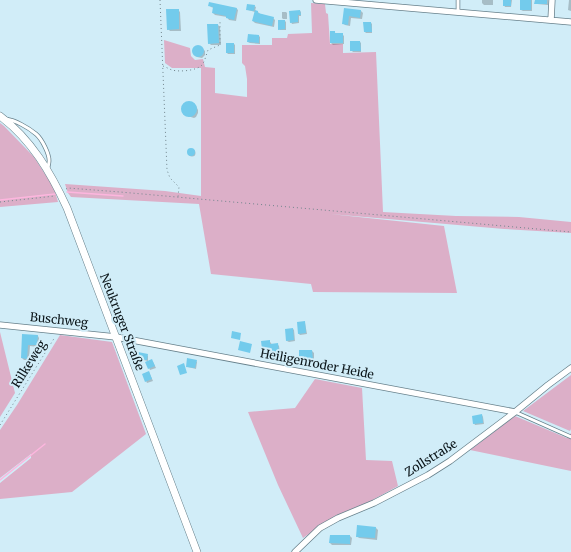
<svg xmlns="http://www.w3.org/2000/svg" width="571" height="552" viewBox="0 0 571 552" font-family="Merriweather,serif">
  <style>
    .green { fill: #dcafc8 }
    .shadow { fill: #0003 }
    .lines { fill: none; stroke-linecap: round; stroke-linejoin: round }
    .stream { stroke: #fdb6de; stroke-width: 1.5 }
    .building { fill: #73cbec }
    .service-casing { stroke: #67808b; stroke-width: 4.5 }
    .minor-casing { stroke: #67808b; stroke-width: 7 }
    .tertiary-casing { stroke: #67808b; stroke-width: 8 }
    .path { stroke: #72858d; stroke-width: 1; stroke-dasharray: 1 3; stroke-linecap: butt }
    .service { stroke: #fff; stroke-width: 3 }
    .minor { stroke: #fff; stroke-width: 5.5 }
    .tertiary { stroke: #fff; stroke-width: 7 }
    .labels { text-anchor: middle; stroke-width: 4; stroke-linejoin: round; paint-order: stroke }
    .street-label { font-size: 12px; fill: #0a1418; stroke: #d1edf8 }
  </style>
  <rect width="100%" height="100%" fill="#d1edf8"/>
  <path class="green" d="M311,3l14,1 1,9 2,1 2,30h13v9l33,-1 7,160 73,4 63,1 52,5v11l-67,-4 -174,-15 114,12 13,67 -144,-1 -2,-8 -100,-10 -12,-70 -128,-7 -3,-4 -3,-9 100,7 36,5v-128h-29l-7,-5 -1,-23 26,8 1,8 4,4 8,-1 2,8 10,1v25l32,4v-18l-2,-13 -3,-3v-18h30v-7h15l1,-4 24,-1z
    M0,123l4,3 30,31 20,31 4,14 -58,5z
    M0,332l15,61 -15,24z
    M60,335l52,7 34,92 -74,58 -72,7v-16l31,-25v-4l-31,24v-48l17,-25z
    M571,375v54l-1,2 -47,-20z
    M315,379l47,9 4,72 26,1 6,25 -29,16 -34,14 -32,22 -25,-53 -30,-73 47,-4z
    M515,416l52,22 4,-5v38l-101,-21z"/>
  <path class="shadow" d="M482,0h11v5h-9l-2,-2z
    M504,0h8l-1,7h-6l-1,-2z
    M521,0h11v11h-9l-2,-1z
    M536,0h12v5l-11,-1 -1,-1z
    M569,0h2v11l-3,-1z
    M209,5l27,3 2,2 -2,11 -7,-1 -2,-3 -12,-2 -2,-2 1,-5 -3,-1z
    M254,6l2,1 -1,4 3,1 2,2 13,4 2,2 -1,7 -19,-4 -2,-2 2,-9 -7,-2 -1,-1z
    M345,9l16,2 2,2 -1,6 -11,-1 -1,8 -5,-1 -2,-2z
    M178,10l2,2 1,19h-11l-2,-2z
    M300,11l1,1v4h-2v7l-7,1 -1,-2z
    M282,12h4l1,1v6h-4l-1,-1z
    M285,21l1,1v8h-6l-1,-1z
    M371,23l1,1v9h-6l-1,-1z
    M218,25l2,2 1,18h-10l-2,-2z
    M334,32l3,2h5l2,2v8l-11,1 -2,-2z
    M259,36l1,1v7l-10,-1 -2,-1z
    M360,42l1,1v9h-8l-2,-2z
    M234,44l1,1v9h-7l-1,-1z
    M197,46l4,1 4,4v4l-3,3 -5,-1 -4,-4v-4z
    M186,102h5l5,4 2,4v3l-2,4 -2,1 -10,-3 -2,-4v-5z
    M188.5 153a3.5 3.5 0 1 1 7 0a3.5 3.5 0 1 1-7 0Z
    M304,322l1,1 2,11 -7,1 -1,-1 -1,-11z
    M293,329l1,1 1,11 -6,1 -2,-1z
    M23,336h15l1,2v9l-9,-1 -1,14h-5l-2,-2z
    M269,341l2,2 1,2 5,-1 2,2 1,8 -8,1 1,3 -8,1 -1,-2z
    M312,351l2,2v8l-12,1 -2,-2z
    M34,354l3,1v5l-3,-1z
    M147,355l1,1v5l-9,-2 -2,-1z
    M196,361l1,1 -1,7 -8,-2 -1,-1z
    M153,362l3,6 -6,2 -3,-7z
    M149,372l4,9 -6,2 -4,-9z
    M482,415l1,2 1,7 -9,1 -1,-2z
    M376,528l2,2 -1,10 -18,-2 -2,-2z
    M350,536l2,2 -1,7h-19l-2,-2z"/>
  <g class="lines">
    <path class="stream" d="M67,192l56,4
      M0,200l55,-6
      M0,480l45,-36"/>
  </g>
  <path class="building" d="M503,0h8v6h-8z
    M520,0h11v10h-11z
    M535,0h12v4h-13z
    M209,2l28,6 -3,12 -8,-2v-2l-14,-3 1,-6 -5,-1z
    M247,4l8,1 -1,6 -8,-1z
    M344,8l17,2 -1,8 -11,-2 -1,9 -6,-1z
    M166,9h13v20l-12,1z
    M255,10l3,1v2l16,4 -2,9 -20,-5z
    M300,10l1,5h-3v7l-8,1 -1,-12z
    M278,20h7v9l-7,1z
    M363,22h8l1,10h-8z
    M207,24h11l1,19 -11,1z
    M330,31h5v2h8v10h-13z
    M248,34l11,1v8l-12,-1z
    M350,41h10l1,10h-11z
    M226,43h8v10h-8z
    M192 51a6 6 0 1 1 12 0a6 6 0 1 1-12 0Z
    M181 109a8 8 0 1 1 16 0a8 8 0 1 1-16 0Z
    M187 152a4 4 0 1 1 8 0a4 4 0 1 1-8 0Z
    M305,321l1,12 -8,1 -1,-12z
    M293,328l1,12 -8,1 -1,-12z
    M232,331l9,2 -1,7 -9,-2z
    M22,334l16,1 -1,10h-9l-1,14 -6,-1z
    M270,340v4l8,-1 1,9 -8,1v4h-8l-2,-16z
    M240,341l12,3 -2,9 -12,-3z
    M299,350h13l1,10h-14z
    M138,352l10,2 -1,6 -11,-1z
    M187,358l10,2 -2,8 -9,-1z
    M152,359l3,7 -7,3 -3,-7z
    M184,363l3,10 -7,2 -3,-9z
    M149,371l3,8 -7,3 -3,-8z
    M482,414l1,9 -10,1 -1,-8z
    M357,525l19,2 -1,11 -19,-1z
    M330,535h20v9l-21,-1z"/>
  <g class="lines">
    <g class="service-casing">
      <path id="service" d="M458,12v-12
        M6,119c9,1 23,9 30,15 6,5 14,21 13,28 0,1 -1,5 -1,6
        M515,412l56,25"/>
    </g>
    <g class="minor-casing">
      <path id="minor" d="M316,0l255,22
        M551,20l1,-20
        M0,325l116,12 399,75
        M295,552l25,-24 18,-10 36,-15 54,-28 22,-14 65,-49 33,-27 23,-17"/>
    </g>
    <g class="tertiary-casing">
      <path id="tertiary" d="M0,116c31,23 51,57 67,92l130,344"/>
    </g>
    <path class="path" d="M160,0l7,170 3,8 9,9 -1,10
      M163,66c3,1 6,3 9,4 7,2 24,1 30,-5 3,-4 4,-10 6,-15l12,-5v-24
      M66,189l2,-1 52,4 451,40
      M0,202l55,-6
      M0,425l55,-88"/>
    <use href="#service" class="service"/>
    <use href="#minor" class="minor"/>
    <use href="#tertiary" class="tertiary"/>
  </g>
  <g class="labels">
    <g class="street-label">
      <text transform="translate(59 320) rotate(6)" y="4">Buschweg</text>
      <text transform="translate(122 322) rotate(69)" y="4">Neukruger Straße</text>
      <text transform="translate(29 364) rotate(-58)" y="4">Rilkeweg</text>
      <text transform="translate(317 364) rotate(11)" y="4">Heiligenroder Heide</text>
      <text transform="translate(431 458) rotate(-32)" y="4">Zollstraße</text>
    </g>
  </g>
</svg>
